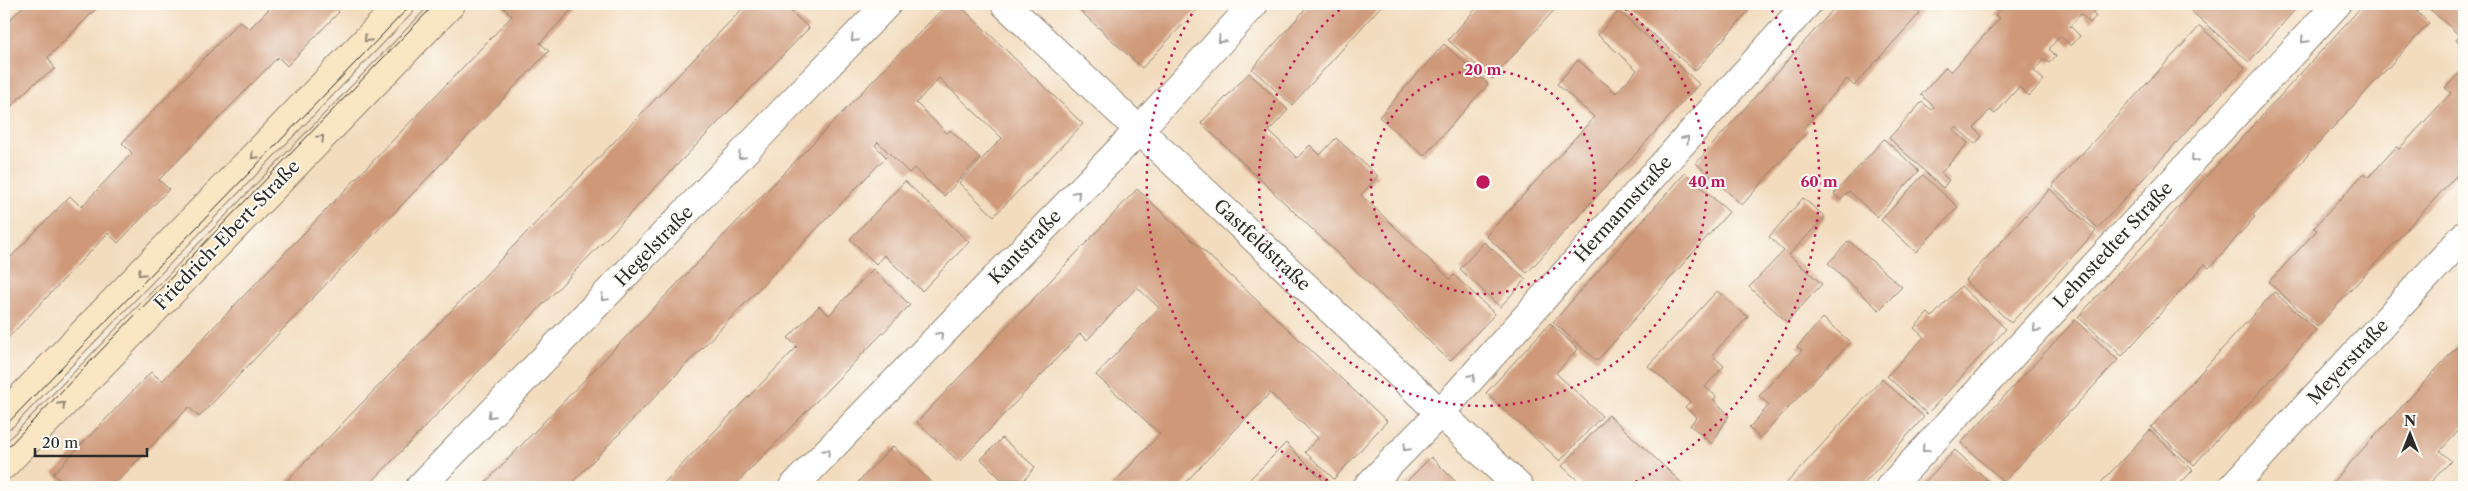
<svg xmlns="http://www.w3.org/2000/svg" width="2468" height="491" viewBox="0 0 2468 491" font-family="'Libre Caslon Text',serif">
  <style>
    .building { fill: #cf9979 }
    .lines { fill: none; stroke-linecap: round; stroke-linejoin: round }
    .minor-casing { stroke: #8f8474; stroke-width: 30 }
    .tertiary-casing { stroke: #8f8474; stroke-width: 30 }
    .secondary-casing { stroke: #8f8474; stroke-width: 30 }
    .minor { stroke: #fff; stroke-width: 28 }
    .tertiary { stroke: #fff; stroke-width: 28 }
    .secondary { stroke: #fbe6c4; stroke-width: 28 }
    .tram { stroke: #2b2b2b; stroke-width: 1 }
    .oneway { stroke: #938878 }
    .oneway2 { stroke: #a0a0a0 }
    .ring { fill: none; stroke: #c2185b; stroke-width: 2.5; stroke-dasharray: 2.5 5 }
    .labels { text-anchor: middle; stroke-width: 4; stroke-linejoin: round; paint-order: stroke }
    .street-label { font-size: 18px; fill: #2b2b2b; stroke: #fdfcf7 }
    .centre { fill: #c2185b; stroke: #fdfcf7; stroke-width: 2.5 }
    .ring-label { font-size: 15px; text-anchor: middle; font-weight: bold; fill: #c2185b; stroke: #fdfcf7; stroke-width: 4; stroke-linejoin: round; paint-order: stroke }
  </style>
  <rect width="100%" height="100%" fill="#fdfcf7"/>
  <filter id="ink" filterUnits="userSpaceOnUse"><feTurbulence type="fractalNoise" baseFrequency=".02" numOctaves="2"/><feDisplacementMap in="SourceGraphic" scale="10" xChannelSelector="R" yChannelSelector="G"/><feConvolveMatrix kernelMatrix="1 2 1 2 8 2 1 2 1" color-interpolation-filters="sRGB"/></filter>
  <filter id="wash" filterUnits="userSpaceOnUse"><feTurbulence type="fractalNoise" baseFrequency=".0096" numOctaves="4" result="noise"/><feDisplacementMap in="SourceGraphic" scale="20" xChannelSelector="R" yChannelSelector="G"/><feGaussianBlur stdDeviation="1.12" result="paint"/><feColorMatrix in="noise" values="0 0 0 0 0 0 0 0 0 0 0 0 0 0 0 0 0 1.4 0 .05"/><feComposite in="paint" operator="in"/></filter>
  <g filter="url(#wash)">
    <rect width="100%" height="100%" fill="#f3dcbe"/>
    <g id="blocks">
      <path class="building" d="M25,4h76l-53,53 7,12 -23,16 -28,29v-88z
        M274,4h57l8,8 -52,54 -9,-9 -119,123 10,9 -51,54 -10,-10 -104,109v-78l66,-68 11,11 51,-54 -10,-10 118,-122 9,8z
        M506,4h71l-37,39 9,8 -350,366 -10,-10 -77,80h-45l-14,-13 98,-102 11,9 350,-365 -9,-9z
        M747,4h36l26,24 -442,459h-86z
        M947,4h11l125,120 -89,92 -35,-33 43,-45 -63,-60 -23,25 31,30 3,-3 30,28 -36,38 -30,-28 -5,5 -31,-31 -3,3 11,12 -318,330h-87z
        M1073,4h129l-60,64z
        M1310,4h73l-91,101 -40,-36z
        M1480,4h73l4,3 -65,72 -44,-39z
        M1627,4h41l7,6 6,-6h74l-60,67 -72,-63z
        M1838,4h77l-3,2 8,7 -66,73 -7,-7 -43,49 3,4 -65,73 -46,-42z
        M2006,4h94l-8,9 4,3 -6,7 -9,-9 -11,12 10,10 -9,10 -11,-10 -11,13 7,7 -7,7 -5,-4 -10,12 10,9 -15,16 -10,-9 -24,27 -5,-4 -16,18 8,8 -7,8 -19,-17 -3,3 15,13 -27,30 8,7 -6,8 -54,-50 33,-36 10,8 2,-3 -13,-12 25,-28 5,5 49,-54 -5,-3z
        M2196,4h104l-51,58 -59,-52z
        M2364,4h100v43l-8,-7 4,-4 -36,-32 -7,8 12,11 -176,192 2,2 -46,51 -4,-4 -83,92 -44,-39z
        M1619,11l80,73 -172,189 -41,-37 108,-119 -37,-33 21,-24 38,33 21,-23 -39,-35z
        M2200,26l45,42 -147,160 -46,-42z
        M1444,44l44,40 -64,72 -45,-39z
        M2464,68v99l-147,160 -48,-45 48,-52 -3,-2 50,-55 5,4 27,-30 3,2 52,-56 -6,-5z
        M1249,73l39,37 -19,21 28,27 13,-13 10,10 16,-17 42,38 -17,19 89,84 4,-4 41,39 -45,47 -249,-238z
        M1884,139l35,32 -42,46 -28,-26 -8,9 -7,-6z
        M1685,173l44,39 -132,149 -44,-39z
        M1923,175l35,32 -42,45 -35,-32z
        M905,181l64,61 -47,49 -38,-36 -8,9 -26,-25z
        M1137,189l250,232 -53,58 -29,-27 13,-14 -48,-45 -89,94h-71l50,-53 -64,-59 63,-67 -22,-21 -50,53 -7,-6 -121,128 -42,-40z
        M2050,189l46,42 -85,92 -46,-42z
        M1803,198l22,19 -36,38 33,29 -35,38 -38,-35 35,-36 -15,-14z
        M1849,241l53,46 -23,23 -51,-47z
        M1484,242l42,37 -26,28 -40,-38z
        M873,269l37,36 -147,151 -30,31h-73l137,-140 -9,-9 31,-32 10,9z
        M1961,286l45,43 -79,85 -40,-38 37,-39 -10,-9 14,-15 4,4z
        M1717,291l31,26 -36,38 12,11 -19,21 11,9 -2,4 15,15 -17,29 -22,-19 7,-8 -12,-10 5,-5 -42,-36z
        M2274,292l42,38 -122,135 -43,-38z
        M1823,318l27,24 -90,96 -11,-10 20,-23 -10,-9 43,-46 -5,-3z
        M2075,320l43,40 -114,122 -43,-39z
        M1550,323l28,26 -22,24 46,43 -42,45 -74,-68z
        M2464,339v86l-24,26 11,10 -25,26h-98z
        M1882,379l42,38 -62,69 -79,1z
        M1609,415l76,71 2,1h-102l-23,-21z
        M2150,430l43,40 -16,17h-80z
        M1002,438l33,29 -11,13 -23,-1 -20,-20z
        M1286,443l42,42 -3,2h-83z
        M893,446l39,37 -4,4h-75z
        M1955,450l40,37h-75z
        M1431,457l29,29 2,1h-61z"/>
    </g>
  </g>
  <g filter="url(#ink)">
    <use href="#blocks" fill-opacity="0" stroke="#8f8474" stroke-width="1"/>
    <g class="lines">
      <g class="minor-casing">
        <path id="minor" d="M420,487l467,-483
          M793,487l347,-358 114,-125
          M1367,487l73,-74 367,-409
          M1890,487l447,-483"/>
      </g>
      <g class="tertiary-casing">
        <path id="tertiary" d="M1005,4l514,483
          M2232,487l232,-251"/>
      </g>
      <g class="secondary-casing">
        <path id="secondary" d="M4,415l397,-411
          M4,465l447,-461"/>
      </g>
      <use href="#minor" class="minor"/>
      <use href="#tertiary" class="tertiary"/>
      <use href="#secondary" class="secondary"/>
      <path class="tram" d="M4,427l408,-423
        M4,451l431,-447"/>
    </g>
    <defs><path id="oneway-chevron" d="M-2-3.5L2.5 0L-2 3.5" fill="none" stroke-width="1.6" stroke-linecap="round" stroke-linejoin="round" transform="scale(1.25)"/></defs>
    <g class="oneway">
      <use href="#oneway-chevron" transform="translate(367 39) rotate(134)"/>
      <use href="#oneway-chevron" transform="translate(321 138) rotate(-46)"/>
      <use href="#oneway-chevron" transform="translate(254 156) rotate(134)"/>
      <use href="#oneway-chevron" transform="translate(141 273) rotate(134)"/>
      <use href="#oneway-chevron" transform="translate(62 405) rotate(-46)"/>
    </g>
    <g class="oneway2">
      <use href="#oneway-chevron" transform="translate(854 39) rotate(134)"/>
      <use href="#oneway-chevron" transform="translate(1221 40) rotate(132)"/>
      <use href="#oneway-chevron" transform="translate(2304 40) rotate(133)"/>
      <use href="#oneway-chevron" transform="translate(1686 139) rotate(-48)"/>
      <use href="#oneway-chevron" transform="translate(741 156) rotate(134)"/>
      <use href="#oneway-chevron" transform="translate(2194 159) rotate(133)"/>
      <use href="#oneway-chevron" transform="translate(1077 194) rotate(-46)"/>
      <use href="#oneway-chevron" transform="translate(604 298) rotate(134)"/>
      <use href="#oneway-chevron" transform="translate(2036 329) rotate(133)"/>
      <use href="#oneway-chevron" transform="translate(940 335) rotate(-46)"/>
      <use href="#oneway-chevron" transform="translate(1472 377) rotate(-48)"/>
      <use href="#oneway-chevron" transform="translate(491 415) rotate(134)"/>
      <use href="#oneway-chevron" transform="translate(1406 448) rotate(135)"/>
      <use href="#oneway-chevron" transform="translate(1925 449) rotate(133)"/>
      <use href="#oneway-chevron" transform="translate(827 452) rotate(-46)"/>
    </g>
  </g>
  <g class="ring">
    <circle cx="1483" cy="182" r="112"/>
    <path d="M1619 4A224 224 0 1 1 1347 4"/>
    <path d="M1341 487A336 336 0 0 1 1198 4M1768 4A336 336 0 0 1 1625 487"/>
  </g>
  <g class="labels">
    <g class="street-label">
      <text transform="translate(1623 209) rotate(-48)" y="6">Hermannstraße</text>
      <text transform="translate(227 235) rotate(-46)" y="6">Friedrich-Ebert-Straße</text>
      <text transform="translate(1262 245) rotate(43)" y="6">Gastfeldstraße</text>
      <text transform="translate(2113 245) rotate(-47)" y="6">Lehnstedter Straße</text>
      <text transform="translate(654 246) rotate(-46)" y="6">Hegelstraße</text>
      <text transform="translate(1025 247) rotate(-46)" y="6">Kantstraße</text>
      <text transform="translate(2348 362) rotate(-47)" y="6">Meyerstraße</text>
    </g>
  </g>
  <circle cx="1483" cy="182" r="8" class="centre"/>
  <g class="ring-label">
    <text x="1483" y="75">20 m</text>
    <text x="1707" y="187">40 m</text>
    <text x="1819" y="187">60 m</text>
  </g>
  <rect width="2468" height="491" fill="none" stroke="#fdfcf7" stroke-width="20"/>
  <g transform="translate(2410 434)" stroke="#fdfcf7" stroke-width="4" paint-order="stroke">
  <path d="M0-4L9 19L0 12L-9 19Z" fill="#2b2b2b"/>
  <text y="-8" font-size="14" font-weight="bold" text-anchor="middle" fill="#2b2b2b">N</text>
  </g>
  <path d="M35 448v8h112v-8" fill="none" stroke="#2b2b2b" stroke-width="2.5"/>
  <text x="42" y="448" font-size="15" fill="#2b2b2b" stroke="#fdfcf7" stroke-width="4" paint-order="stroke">20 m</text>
</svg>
